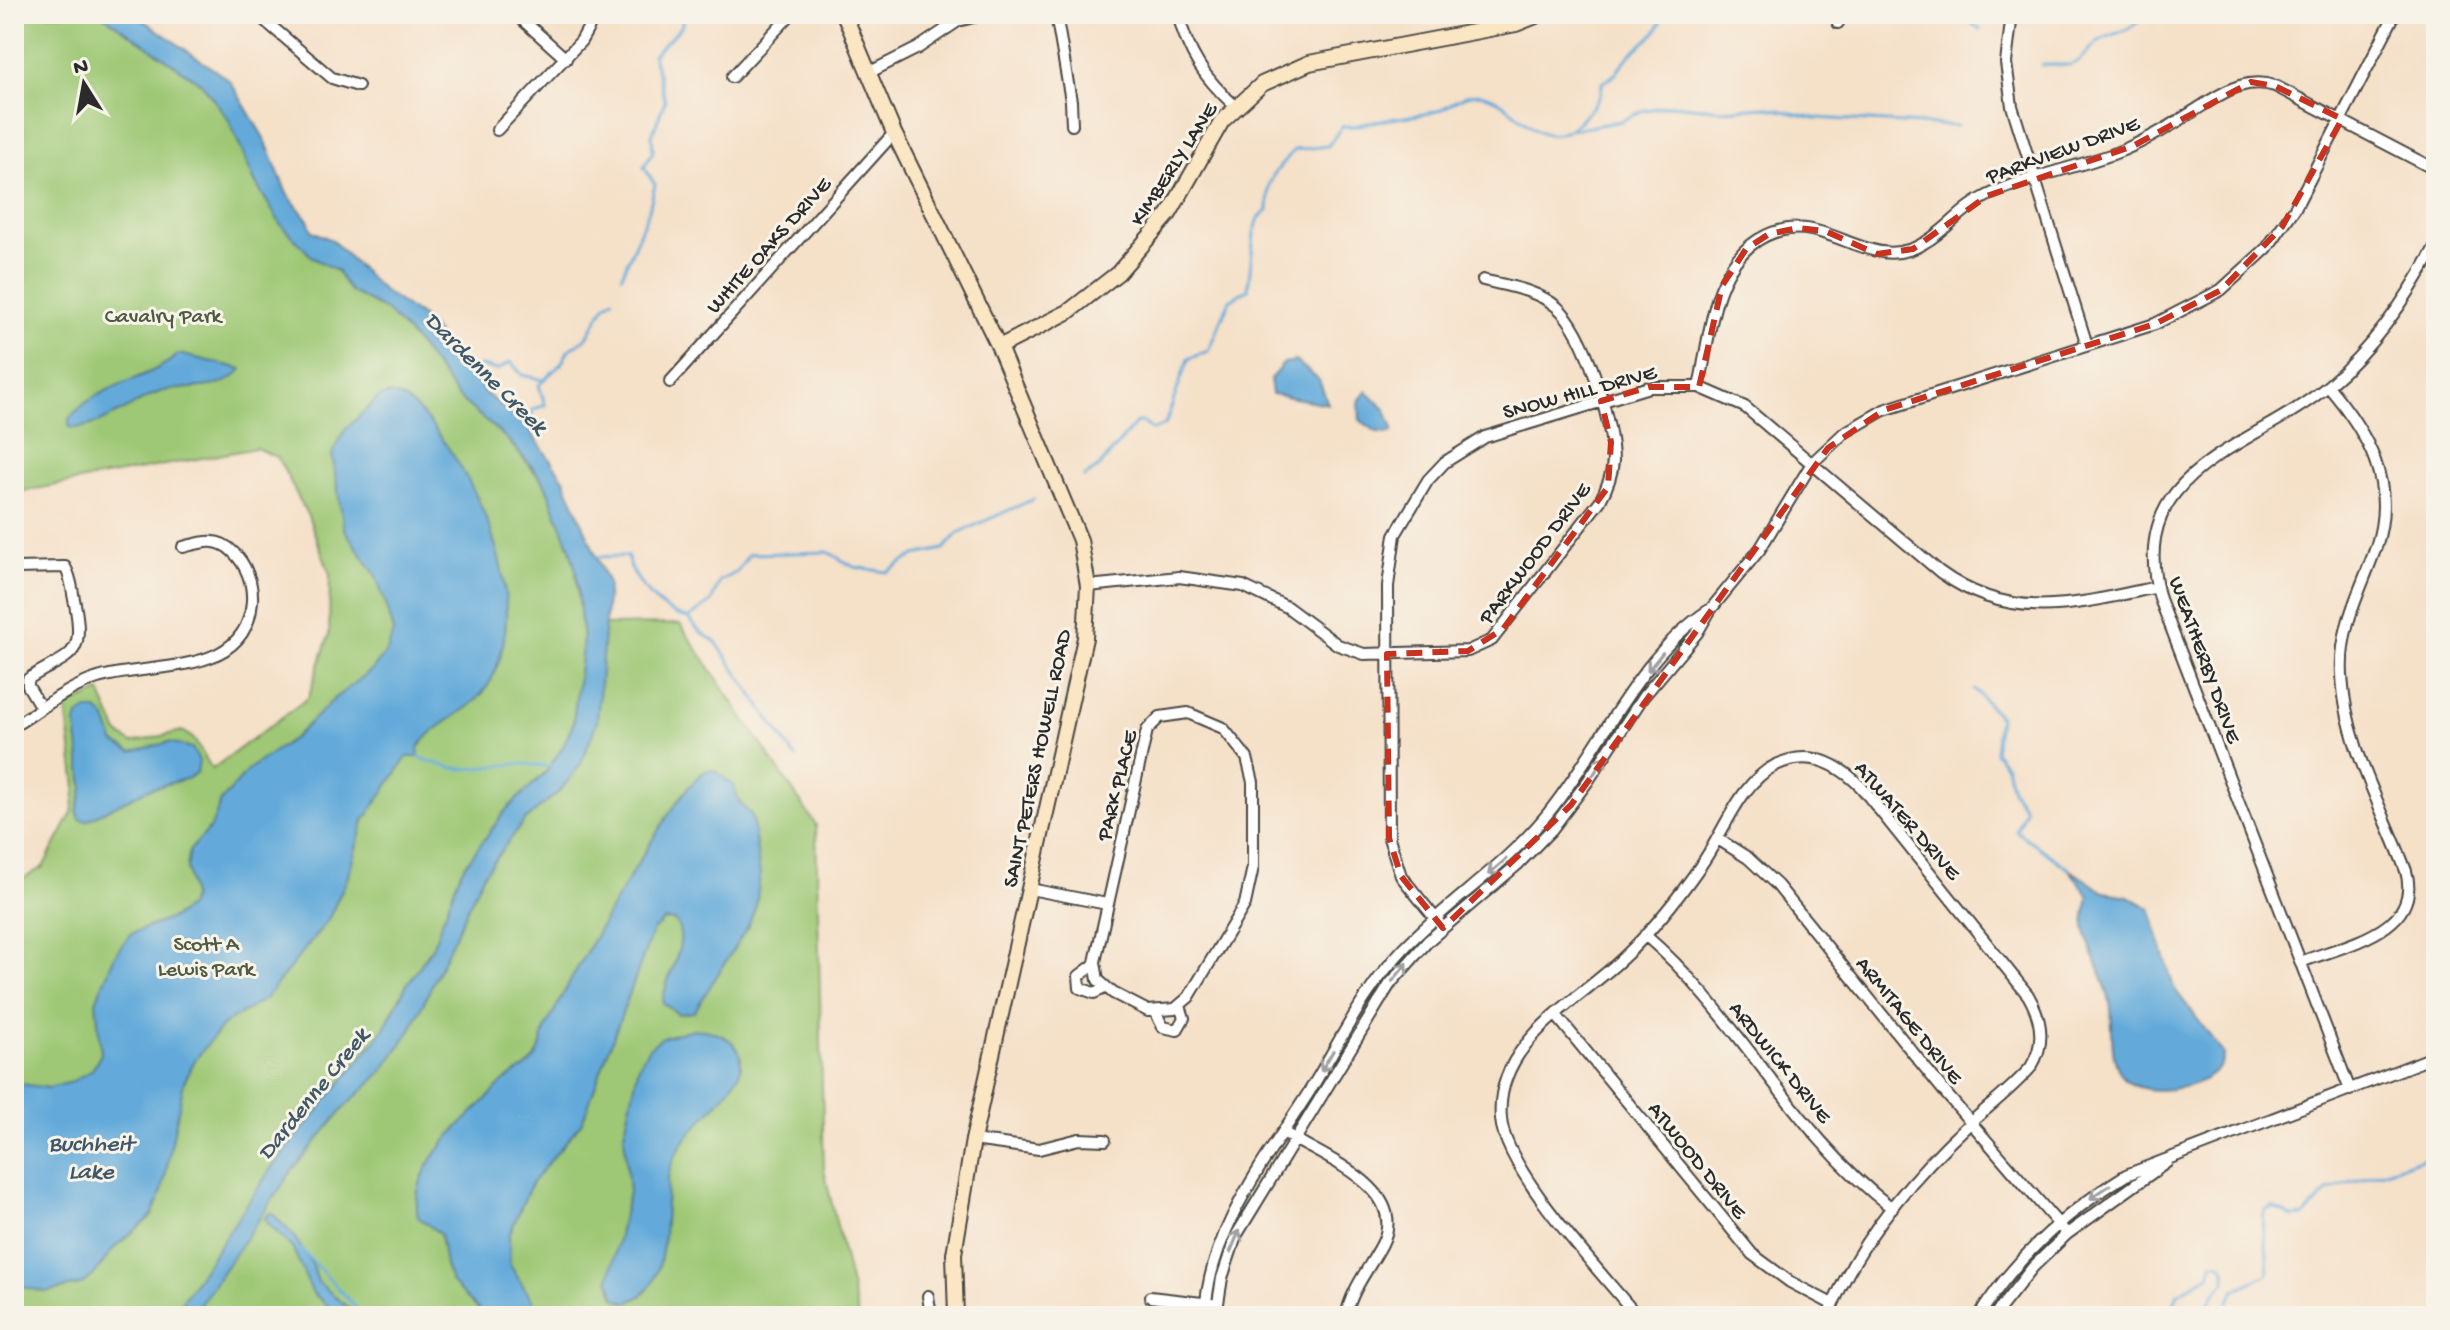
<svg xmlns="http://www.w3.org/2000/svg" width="2450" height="1330" viewBox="0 0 2450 1330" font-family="'Gochi Hand',sans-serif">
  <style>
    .green { fill: #9ec874; stroke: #647a50; stroke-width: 2 }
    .water { fill: #64aada; stroke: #486a82; stroke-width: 2 }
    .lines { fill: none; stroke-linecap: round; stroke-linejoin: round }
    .stream { stroke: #64aada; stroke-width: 3 }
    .street-casing { stroke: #494643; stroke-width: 14 }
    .secondary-casing { stroke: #494643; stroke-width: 18 }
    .street { stroke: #fff; stroke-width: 10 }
    .secondary { stroke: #fbe6c4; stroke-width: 14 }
    .oneway { stroke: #a0a0a0 }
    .marked { fill: none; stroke: #c8321e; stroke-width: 6; stroke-dasharray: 16 10; stroke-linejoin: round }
    .labels { text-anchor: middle; stroke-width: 6; stroke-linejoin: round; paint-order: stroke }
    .street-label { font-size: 22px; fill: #2b2b2b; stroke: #f7f3e8 }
    .park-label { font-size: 22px; fill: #4e5a41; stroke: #f7f3e8 }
    .water-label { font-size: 24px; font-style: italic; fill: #3f5768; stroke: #f7f3e8 }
  </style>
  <rect width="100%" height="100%" fill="#f7f3e8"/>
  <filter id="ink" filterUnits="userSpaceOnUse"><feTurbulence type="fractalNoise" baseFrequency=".0125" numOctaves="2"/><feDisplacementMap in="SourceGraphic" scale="16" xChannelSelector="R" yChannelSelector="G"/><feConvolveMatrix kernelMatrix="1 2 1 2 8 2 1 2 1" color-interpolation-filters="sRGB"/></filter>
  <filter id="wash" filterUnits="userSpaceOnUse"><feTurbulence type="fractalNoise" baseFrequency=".006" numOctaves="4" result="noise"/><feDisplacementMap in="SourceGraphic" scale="32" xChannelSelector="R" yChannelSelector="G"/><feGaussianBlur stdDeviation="1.8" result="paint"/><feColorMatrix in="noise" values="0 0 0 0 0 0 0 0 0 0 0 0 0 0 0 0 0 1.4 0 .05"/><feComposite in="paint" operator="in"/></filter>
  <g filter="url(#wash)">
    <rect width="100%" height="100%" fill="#f5e0c8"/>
    <path class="green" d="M14,14h87l101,70 27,36 26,62 58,76 24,13 13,20 37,20 32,34 39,52 49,42 38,45 25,64 6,23 7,69 -10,84 -9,21 -18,27 -40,38 -45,61 -29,77 -26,38 -18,35 109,-178 77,-100 26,-118 80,-1 136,201 8,345 34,146h-676l33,-59 -43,59h-158v-432l29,-17 29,-54 4,-26 -10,-80 34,-15 18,41 14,10 50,-12 12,8 18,30 96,-71 21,-63 1,-61 -22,-58 -30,-58 -22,-10 -242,45z"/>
    <path class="water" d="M101,14h34l95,67 35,59 22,54 21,26 4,11 20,9 51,51 38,25 15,16 9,18 27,22 13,21 42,34 37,52 44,105 -11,137 -16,43 -21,27 -35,29 -42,55 -72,155 -30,43 -37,35 -50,60 -102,148h-20l100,-149 110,-135 24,-46 26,-38 29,-77 45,-61 40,-38 18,-27 9,-21 10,-84 -7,-69 -6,-23 -25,-64 -12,-16 -26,-29 -49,-42 -39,-52 -32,-34 -37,-20 -13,-20 -24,-13 -32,-33 -26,-43 -26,-62 -27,-36z
      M179,354l63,15c-17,24 -57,16 -82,23 -26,9 -66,41 -91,35v-8c30,-37 76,-36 110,-65z
      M1296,361l23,19 9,24 -56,-10 -2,-15 14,-16z
      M1366,391l20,19 7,19 -2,4 -14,-1 -17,-12 -1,-19z
      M390,394c19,3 35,22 46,37 48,63 91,162 59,241 -17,42 -55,44 -77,76l1,9h-12l-43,64 -17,58 -19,41 -63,79 -42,26 -28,35 -11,22 -22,109 -10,25 -37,31 -22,29 -13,9 -35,7 -31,-7v-202l35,5 22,-6 21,-12 9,-16 -5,-53 19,-46 15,-21 44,-17 14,-10 4,-10 -5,-29 3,-18 21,-23 10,-26 28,-32 46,-32 41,-40 36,-27 15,-19 6,-19 -5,-22 -13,-36 -31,-45 -12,-75 12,-23 35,-34z
      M88,710h9l8,7 10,26 17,9 37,-10 23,6 7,13 -2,11 -8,6 -43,12 -60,31 -6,-2 -3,-8 6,-23 -7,-64 2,-8z
      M708,770l8,1 17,14 7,18 12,13 8,59 -4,31 -8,20 -54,86 -16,2 -15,-11c0,-26 29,-59 12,-82l-11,-1 -11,10 -71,192 -51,62 -22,51 1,30 32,51h-57l-33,-33 -7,-17 -5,-32 -22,-17c-11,-54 51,-97 83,-133 10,-10 25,-14 34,-26 7,-9 7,-23 12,-33 19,-37 133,-248 161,-255z
      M2069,869l35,23 24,4 22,12 24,80 49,65c3,35 -78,47 -97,27 -20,-20 -11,-54 -16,-78 -5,-26 -21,-50 -25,-76 -2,-11 3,-20 4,-30z
      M693,1029c26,1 54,13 47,43 -18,37 -66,63 -72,106 -5,33 4,119 -43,124l-10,-4 -6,-20 20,-86 -5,-57 15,-70 9,-16 13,-11z
      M271,1212l22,23 20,31 5,16 40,34h-20l-26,-24 -19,-43 -29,-30z"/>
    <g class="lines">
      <path class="stream" d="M1936,14l34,8 10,7
        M2042,65h28l8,-4 22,-21 28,-11 21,-15
        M1572,130l49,-9 20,-10 30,-6 52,5 42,-3 50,11 142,8
        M622,275l27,-65 6,-25 -11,-18 9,-16 -1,-16 13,-34 -12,-46 28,-28 4,-13
        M468,372l13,-6 16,4 14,-8 11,13 22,5 17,-16 7,-13 19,-14 17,-30 9,-8
        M523,427l10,-4 -1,-13 13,-5 -6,-20 5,-5
        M1084,477l14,-9 39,-46h6l9,8 13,-5 23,-66 20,-8 22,-51 18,-11 6,-56 5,-15 9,-8 1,-25 5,-11 20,-24 34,-4 14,-20c16,2 25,-4 41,-6 18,-3 36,-4 54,-9 12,-4 21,-14 33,-16 45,-10 67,78 116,19 10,-11 16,-16 16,-31 14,-7 16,-14 26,-26 16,-18 27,-16 36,-43
        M598,557l29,-1c7,26 34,58 62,62l22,-16 9,-21 17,-9 12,-18 79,-2 26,15 33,5 28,-17 29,-6 14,-16 76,-34
        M689,618l10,13 17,11 80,116
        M2436,628v21
        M1974,689l25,27 -4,36 11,14 6,24 13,19 -9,22 53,38
        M419,757c42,18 53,11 94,7 14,-1 26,3 39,2
        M301,1249l63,67
        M2170,1316l8,-23 31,-18 4,-12h7l5,5v15l-11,11 -7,15 7,7
        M2217,1316l6,-3 12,-23 32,-15c4,-21 -9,-52 -1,-65l7,-3 19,10 12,-1 25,-26 107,-36"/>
    </g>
  </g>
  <g filter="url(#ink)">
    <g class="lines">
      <g class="street-casing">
        <path id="street" d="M257,14l75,64 26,8
          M516,14l50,45
          M1056,14l15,87 1,24
          M1178,14c10,40 27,65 57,92
          M2012,14l-6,49 6,43 75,239
          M1838,23l4,-9
          M868,73l50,-25 40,-27 23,-6 49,-1
          M732,77l59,-63
          M497,130l84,-89 15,-27
          M670,382l224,-249
          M1699,387c11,-49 12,-117 59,-147 64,-40 108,39 166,3 23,-13 38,-35 63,-47 39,-19 84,-27 126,-42 35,-13 64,-32 95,-52 22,-14 42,-24 67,-16l161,84
          M14,568l51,-1c7,11 7,25 10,37 11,56 -7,49 -47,75v7l12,20
          M1088,586l91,-9 64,9 44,21 51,38 26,9 104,-3 24,-11 108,-139c7,-13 12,-25 13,-40 0,-38 -27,-129 -56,-154 -20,-17 -49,-21 -74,-27
          M1188,713l35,15 24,30 6,24v85l-8,37 -56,93 -14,12 -27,2 -35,-18 -15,-13 -3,-18 52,-232 13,-13z
          M14,726c26,-16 49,-35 78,-46 53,-20 155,1 160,-79 1,-18 -6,-37 -19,-49 -15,-16 -31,-10 -50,-5
          M1718,839l30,19 29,27 171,211 119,138
          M1030,889l77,15
          M1443,928l-42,-52 -12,-38 -1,-252 7,-51 33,-55 17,-18 40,-25 164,-50h50l46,20 195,165c71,52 138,32 217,15
          M1645,935c94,80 148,199 247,273
          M2301,962c42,-17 122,-30 105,-91 -23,-62 -61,-128 -64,-196 -3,-49 19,-84 34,-128 21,-63 -8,-114 -48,-161
          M1095,964l-16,12 1,12 14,5 11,-5
          M1156,1013l7,14 14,3 7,-12 -4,-12
          M1556,1015l196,239 38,28 42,22
          M2350,1090l-190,-491c-37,-132 94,-150 169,-214 46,-39 79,-87 107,-140
          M1288,1135c36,23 122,54 94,109 -13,25 -30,44 -36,72
          M973,1140l66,9 40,-10 26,1
          M928,1296l3,20
          M1150,1297l61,7
          M1205,1316c3,-87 65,-161 109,-232 28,-47 52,-96 90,-136 46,-48 103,-83 145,-136 53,-66 88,-155 160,-202
          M1216,1316l6,-38 14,-42 154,-252 38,-43 89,-76 35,-36 36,-48 55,-84 54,-64 14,-24 49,-60 52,-86 32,-30 40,-23 271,-86 66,-34 46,-42 28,-40 100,-194
          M1637,1316c-36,-44 -132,-145 -136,-197 -7,-76 75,-116 122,-161 29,-27 55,-60 78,-93 23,-32 38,-82 75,-100 33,-16 62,-2 86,23l166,207c14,24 18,48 3,72 -19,22 -42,39 -63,58 -57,53 -111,118 -140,191
          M1979,1316c36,-58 89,-105 147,-141l310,-119
          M1994,1316l39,-49 34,-33 100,-72"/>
      </g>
      <g class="secondary-casing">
        <path id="secondary" d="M844,14l50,119 105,214 81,193 8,46 -3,52 -112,502 -19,114 2,62
          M999,347l69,-35 50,-39 51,-59 53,-93 40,-37 47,-21 207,-39 25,-10"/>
      </g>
      <use href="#street" class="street"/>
      <use href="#secondary" class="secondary"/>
    </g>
    <defs><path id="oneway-shaft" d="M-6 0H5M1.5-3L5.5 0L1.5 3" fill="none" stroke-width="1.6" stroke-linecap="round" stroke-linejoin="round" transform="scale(2)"/></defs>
    <g class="oneway">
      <use href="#oneway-shaft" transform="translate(1655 662) rotate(129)"/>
      <use href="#oneway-shaft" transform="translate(1599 766) rotate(-57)"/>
      <use href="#oneway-shaft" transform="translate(1497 867) rotate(139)"/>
      <use href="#oneway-shaft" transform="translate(1400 972) rotate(-51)"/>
      <use href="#oneway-shaft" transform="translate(1327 1061) rotate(121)"/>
      <use href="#oneway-shaft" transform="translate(2100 1192) rotate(146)"/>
      <use href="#oneway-shaft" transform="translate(1235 1241) rotate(-67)"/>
    </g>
  </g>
  <path class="marked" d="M2251,82l24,4 67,33 -60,108 -61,63 -66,34 -271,86 -56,38 -257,357 -128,123 -42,-52 -12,-38 -2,-184 81,-3 35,-22 105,-142 3,-45 -10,-41 48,-14h50l23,-101 24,-37 23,-15 29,-6 27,3 52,23 36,-5 74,-53 146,-50z"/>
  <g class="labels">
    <g class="street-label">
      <text transform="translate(2062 148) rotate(-20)" y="8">PARKVIEW DRIVE</text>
      <text transform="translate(1172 163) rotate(-57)" y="8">KIMBERLY LANE</text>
      <text transform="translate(767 244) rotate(-48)" y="8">WHITE OAKS DRIVE</text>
      <text transform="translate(1579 390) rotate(-15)" y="8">SNOW HILL DRIVE</text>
      <text transform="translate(1533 552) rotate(-53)" y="8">PARKWOOD DRIVE</text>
      <text transform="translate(2207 659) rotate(70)" y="8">WEATHERBY DRIVE</text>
      <text transform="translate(1035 758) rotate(-78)" y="8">SAINT PETERS HOWELL ROAD</text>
      <text transform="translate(1115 785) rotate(-76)" y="8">PARK PLACE</text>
      <text transform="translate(1909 819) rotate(49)" y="8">ATWATER DRIVE</text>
      <text transform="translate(1911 1019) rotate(51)" y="8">ARMITAGE DRIVE</text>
      <text transform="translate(1782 1061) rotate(51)" y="8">ARDWICK DRIVE</text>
      <text transform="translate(1699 1159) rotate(51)" y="8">ATWOOD DRIVE</text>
    </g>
    <g class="park-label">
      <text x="163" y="322">Cavalry Park</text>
      <text x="206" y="950">Scott A<tspan x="206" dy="25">Lewis Park</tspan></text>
    </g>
    <g class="water-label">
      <text transform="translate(487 372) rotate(45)" y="8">Dardenne Creek</text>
      <text transform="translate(312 1093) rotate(-51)" y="8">Dardenne Creek</text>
      <text x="91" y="1150">Buchheit<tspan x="91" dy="28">Lake</tspan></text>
    </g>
  </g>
  <rect width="2450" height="1330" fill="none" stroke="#f7f3e8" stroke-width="48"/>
  <g transform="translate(84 84) rotate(349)" stroke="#f7f3e8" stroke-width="6" paint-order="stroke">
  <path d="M0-6L14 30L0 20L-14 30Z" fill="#2b2b2b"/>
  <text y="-12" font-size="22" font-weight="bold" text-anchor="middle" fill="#2b2b2b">N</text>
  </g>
</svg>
